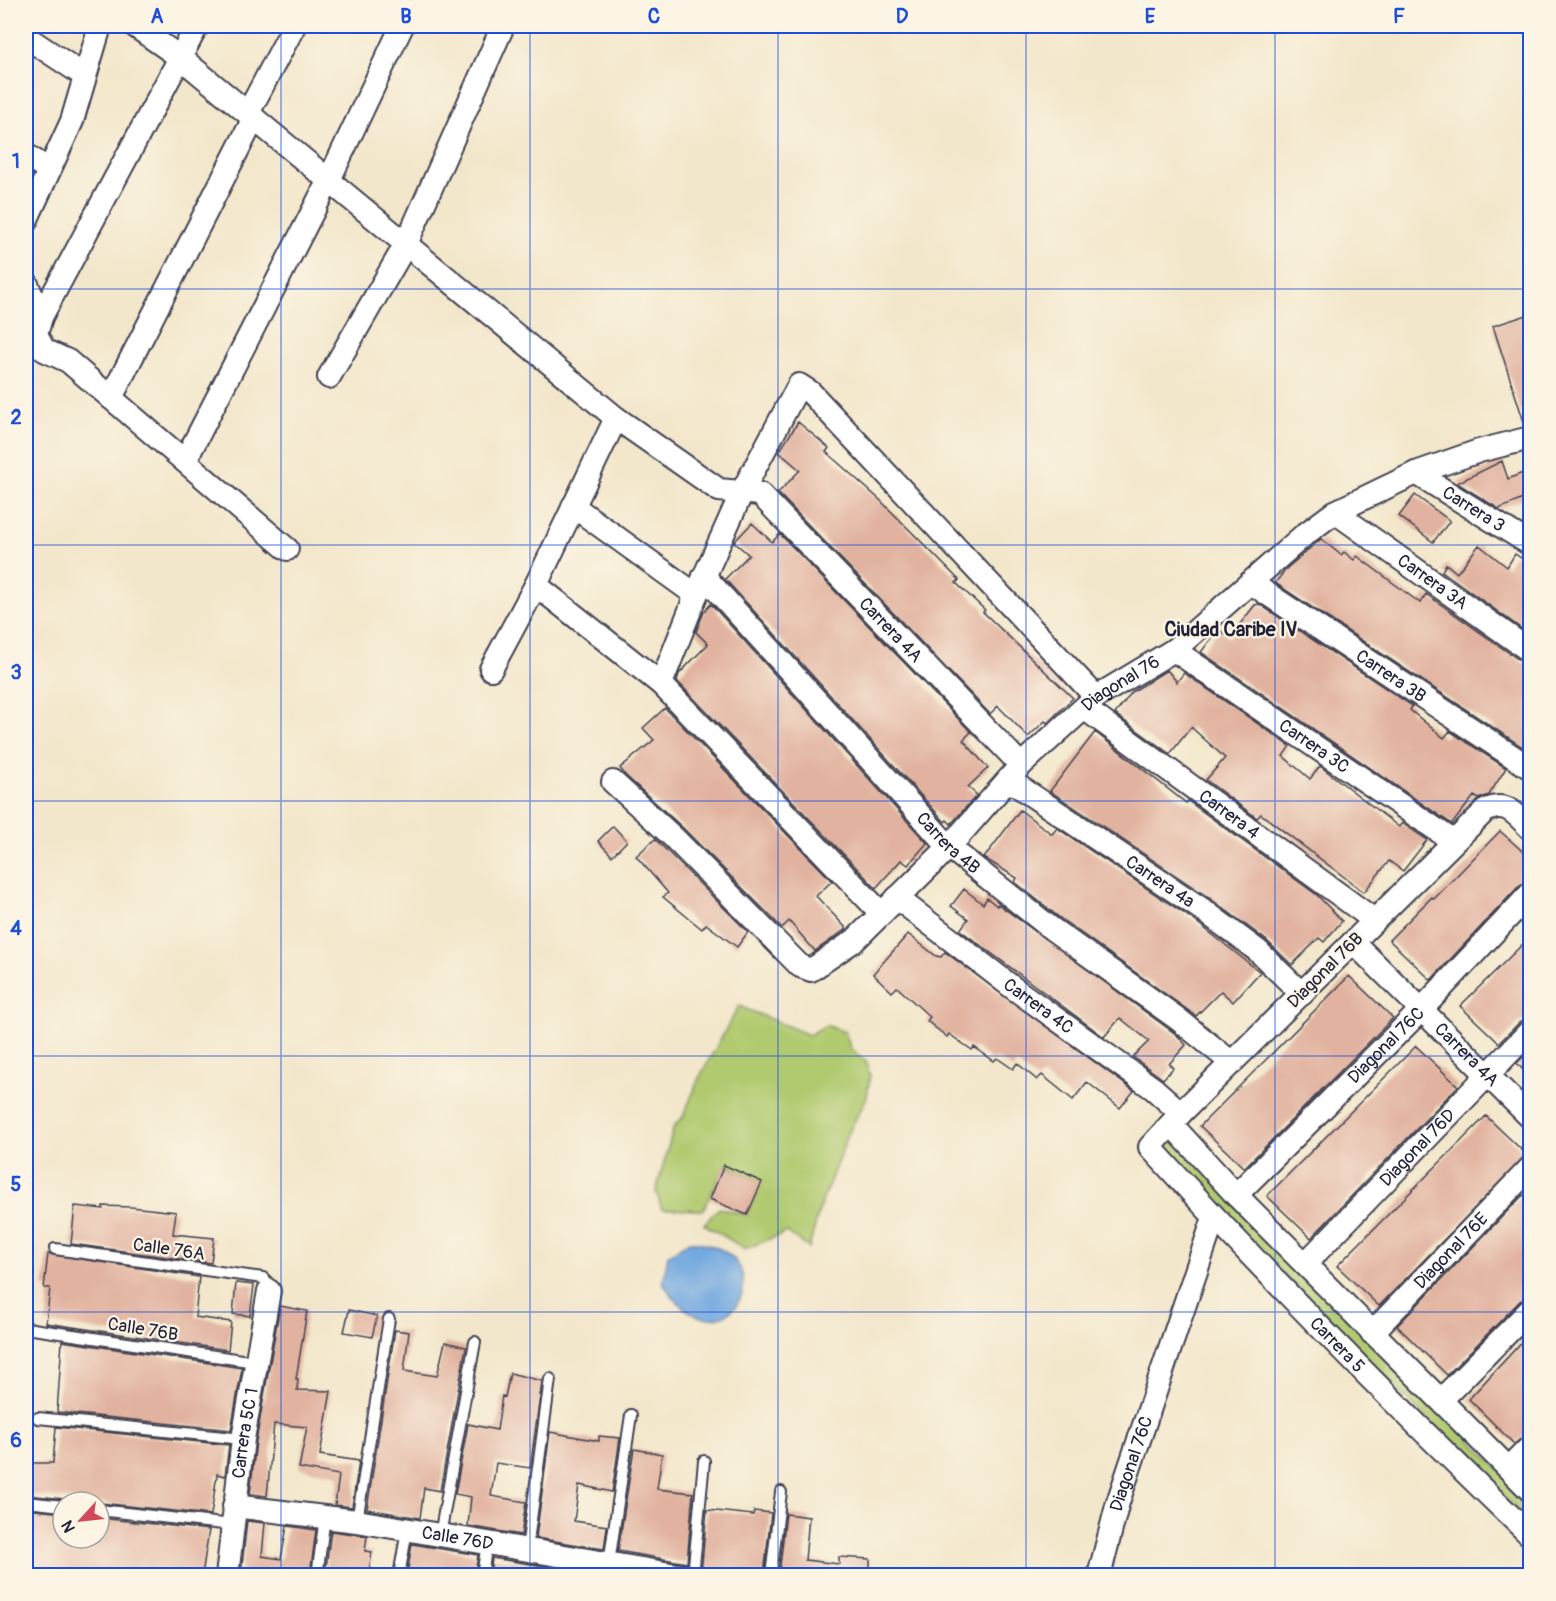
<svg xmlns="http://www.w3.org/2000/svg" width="1556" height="1601" viewBox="0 0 1556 1601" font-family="Pangolin,sans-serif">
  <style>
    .green { fill: #b1ca70; stroke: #6a7656; stroke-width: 1.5 }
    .water { fill: #72a8e0; stroke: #4a658e; stroke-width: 1.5 }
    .building { fill: #e1b29f }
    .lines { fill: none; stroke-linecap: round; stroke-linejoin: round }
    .service-casing { stroke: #414051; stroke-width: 14 }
    .minor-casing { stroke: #414051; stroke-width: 26 }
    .service { stroke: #fff; stroke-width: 10 }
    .minor { stroke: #fff; stroke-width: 22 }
    .grid { fill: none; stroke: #1d4ed8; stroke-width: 1.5; stroke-opacity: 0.55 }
    .labels { text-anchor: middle; stroke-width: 4.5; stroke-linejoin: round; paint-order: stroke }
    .street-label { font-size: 18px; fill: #22223b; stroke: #fcf5e5 }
    .neighbourhood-label { font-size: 20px; font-weight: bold; fill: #22223b; stroke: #fcf5e5 }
    .neatline { fill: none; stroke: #1d4ed8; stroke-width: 2 }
    .grid-label { font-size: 20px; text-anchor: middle; font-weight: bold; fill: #1d4ed8 }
  </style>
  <rect width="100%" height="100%" fill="#fcf5e5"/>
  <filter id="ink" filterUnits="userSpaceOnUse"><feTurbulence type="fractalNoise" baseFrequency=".0167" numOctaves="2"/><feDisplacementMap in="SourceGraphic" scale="12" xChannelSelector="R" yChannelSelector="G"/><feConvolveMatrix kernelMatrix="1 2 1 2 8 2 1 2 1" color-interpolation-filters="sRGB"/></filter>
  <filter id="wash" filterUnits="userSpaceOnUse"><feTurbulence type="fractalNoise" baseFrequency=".008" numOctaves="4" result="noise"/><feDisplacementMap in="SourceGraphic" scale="24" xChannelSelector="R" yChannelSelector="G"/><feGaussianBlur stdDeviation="1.35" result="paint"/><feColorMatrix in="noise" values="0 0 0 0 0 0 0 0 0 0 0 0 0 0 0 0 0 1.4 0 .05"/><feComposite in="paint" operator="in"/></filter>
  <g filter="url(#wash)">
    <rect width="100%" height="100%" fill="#f3e7cb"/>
    <path class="green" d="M739,1006l70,29 17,-10 19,7 6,17 15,12 4,14 -3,22 -17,33 -30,77 -11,41 -22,-16 -42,17 -41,-25 15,-16 28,7 14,-33 -36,-17 -22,45 -41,-1 -6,-18 18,-65 9,-9 16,-39z
      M1169,1136l361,364v23l-372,-374z"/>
    <path class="water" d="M690,1241c105,11 33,137 -27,42l5,-28z"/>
    <g id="blocks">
      <path class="building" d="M1530,314v111h-5l-32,-99z
        M798,422l31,26 -3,4 53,47 80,81 -3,3 29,27 -2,2 90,86 -26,25 -2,-2 -17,16 -30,-31 -8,8 -212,-221 22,-23 -21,-18z
        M1502,461l6,18 22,-9v26l-31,13 -42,-26z
        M1415,495l35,26 -17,21 -34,-26z
        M752,523l20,19 8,-8 191,198 -8,8 25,28 -20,19 9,8 -26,29 -4,-4 -2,2 -220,-243 24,-24 -15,-13z
        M1321,539l20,16 3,-3 10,8 3,-4 63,47 6,-9 96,68 8,2v81l-3,5 -252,-167 12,-15z
        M1479,545l28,22 8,-13 15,10v71l-88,-64 4,-7 11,9z
        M711,604l216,239 -19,22 -7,-5 -25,28 -199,-207 2,-7 29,-30 -12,-12 8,-20z
        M1259,604l153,102 -2,4 34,28 6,-7 56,37 -17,27 -10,4 -5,-3 -22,28 -251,-172 18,-23 10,9 26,-33z
        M1167,670l10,12 7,-9 106,73 -7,10 27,23 10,-13 79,61 3,-4 25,17 -24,31 -14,-10 -25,31 -103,-78 -4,4 -51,-38 19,-22 -34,-31 -21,27 -55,-40 17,-22z
        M665,708l167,173 -16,15 31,33 -2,1 -30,21 -26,-30 -7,7 -100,-101 -57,-52 -5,-7 34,-28 -11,-12z
        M1095,732l91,71 2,-2 129,94 25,26 -18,21 -5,-4 -27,27 -26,-25 -55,-41 -161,-108z
        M1020,810l32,24 5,-6 138,93 65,51 -27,30 -12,-11 -25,25 -136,-98 -45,-36 2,-4 -33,-20z
        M613,826l14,15 -15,15 -14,-15z
        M1500,831l30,27v23l-10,4 -89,95 -42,-40 43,-43 2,2z
        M655,839l93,93 -11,15 -31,-23 -4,5 -39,-32 5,-4 -32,-37z
        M964,889l19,15 4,-6 10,8 1,-2 179,131 9,10 -17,19 4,4 -10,11 -30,-22 16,-16 -29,-23 -16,19 -144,-107 8,-11 -17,-13z
        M908,934l28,22 5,1 4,-5 189,139 -14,17 -33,-26 -14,18 -31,-25 -5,5 -20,-17 -4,6 -16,-11 -3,3 -20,-14 -2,3 -23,-16 -2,3 -20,-16 3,-4 -33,-30 -5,5 -19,-18z
        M1530,937v81l-10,4 -21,21 -39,-37z
        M1349,976l44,42 -149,150 -44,-42z
        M1416,1046l42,40 -147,152 -44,-42z
        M1530,1050v28l-13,-15z
        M1486,1116l41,39 -148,151 -42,-40z
        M724,1165l38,17 -15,33 -37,-16z
        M1523,1195l7,6v96l-10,4 -73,74 -50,-49z
        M75,1206l28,3v-3l28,1 45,5 -3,22 41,4 -3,25 -140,-19z
        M48,1254l151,23 -4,40 36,5 -3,28 -182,-27 4,-35h-6z
        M236,1283l18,2 -4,31 -17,-2z
        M280,1306l27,5 -11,68h2l-1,11 34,1 -11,64 39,6 -7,46 -17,-2 4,-30 -40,-7 8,-41 -33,-3 -7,72 -17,-2 6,-53z
        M349,1310l28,6 -5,21 -28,-5z
        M395,1330l14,2 -5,39 33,5 8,-34 21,5 -26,144 -16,-3 -4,30 -53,-9z
        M1530,1333v99l-16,12 -45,-45z
        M62,1341l180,27 -11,62 -174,-18z
        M510,1373l32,8 -12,87 -34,-5 -5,33 35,6 -5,33 -53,-9 3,-29 -16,-3 13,-70 29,6 5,-34 3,1z
        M56,1427l173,18 -4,31 -8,-2 -6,41 -184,-20 4,-32h22z
        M550,1432l49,9v-5l21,2 -8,54 -33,-7 -5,36 33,5 -3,23 -68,-11z
        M634,1449l28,5 -5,35 36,4 -6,70 -69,-12z
        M26,1509l37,4v25h36v-20l110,12 -7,45h-176l5,-50h-5z
        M707,1510l46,5 1,-4 17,2 -7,62 -63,-1z
        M786,1514l23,3 -4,43 34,4v-7l31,2v16h-91z
        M247,1521l18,2 -3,33 19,3 6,-33 29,4 -6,45h-69z
        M331,1531l36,5 -2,15 7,1 -3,20 -10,-1v4h-34z
        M412,1544l66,11 -3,20h-68z
        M492,1558l71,11v6h-73z"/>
    </g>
  </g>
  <g filter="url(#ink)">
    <use href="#blocks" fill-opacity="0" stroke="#414051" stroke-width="1.5"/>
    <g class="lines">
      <g class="service-casing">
        <path id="service" d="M55,1249l208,29 6,6v7
          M26,1328l229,34
          M38,1418l205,21
          M26,1502l37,4
          M99,1510l133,15
          M357,1521l32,-202
          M440,1535l35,-193
          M527,1549l23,-170
          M609,1563l22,-148
          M317,1576l8,-59
          M399,1576l8,-46
          M482,1576l5,-33
          M570,1576l2,-18
          M693,1576l11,-115
          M771,1576l10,-84"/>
      </g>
      <g class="minor-casing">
        <g id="minor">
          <path id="s1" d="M135,26l46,32 435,360 103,72 41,4 261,271"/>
          <path d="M26,37l59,39"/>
          <path d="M248,113l46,-87"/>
          <path d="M26,155l23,15"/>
          <path d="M26,221l46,-100 28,-95"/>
          <path d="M26,282l15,35 -5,18 8,15 24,11 219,188"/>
          <path d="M41,317l156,-291"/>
          <path d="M329,377l77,-133 97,-218"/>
          <path d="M111,398l143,-280"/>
          <path d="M616,418l-80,167 125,99 220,229"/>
          <path d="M185,461l144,-281 73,-154"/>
          <path id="s2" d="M1416,473l114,71"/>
          <path d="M573,506l123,89"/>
          <path id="s3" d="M1335,512l195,139"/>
          <path id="s4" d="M704,576l245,271 103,82 126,90 54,44"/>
          <path id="s5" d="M1251,583l279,185"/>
          <path id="s6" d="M1174,650l279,191"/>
          <path d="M491,669l45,-84"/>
          <path d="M661,684l35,-89 46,-103 57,-107 11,7 286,305"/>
          <path id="s7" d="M1084,708l290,212"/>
          <path id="s8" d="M1009,780l194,130 55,41 44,43"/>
          <path id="s9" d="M613,782l60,55 127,129 11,4 44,-30 94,-93 72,-82 75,-68 78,-47 130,-115 31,-23 81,-39 63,-22 51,-13"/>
          <path id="s10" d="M1530,828c-15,-14 -23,-28 -45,-17l-304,302 -31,34c122,134 250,263 380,388"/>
          <path id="s11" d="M897,898l115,89 142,102 27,24"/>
          <path id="s12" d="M1353,942l177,175"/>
          <path d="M1171,1124l65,71 294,295"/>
          <path id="s13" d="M1236,1195l185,-185 109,-116"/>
          <path id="s14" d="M1305,1264l225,-233"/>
          <path id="s15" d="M1372,1333l158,-165"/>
          <path d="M1441,1400l89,-90"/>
          <path d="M1509,1468l21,-21"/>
          <path id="s16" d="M234,1506l123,15 326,55"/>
          <path id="s17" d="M227,1576l16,-137 26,-148"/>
          <path id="s18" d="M1099,1576l19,-74 96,-284"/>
        </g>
      </g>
      <use href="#service" class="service"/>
      <use href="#minor" class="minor"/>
    </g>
  </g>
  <path class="grid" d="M281,26v1550M530,26v1550M778,26v1550M1026,26v1550M1275,26v1550M26,289h1504M26,545h1504M26,801h1504M26,1056h1504M26,1312h1504"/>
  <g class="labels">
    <g class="street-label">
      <text dy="6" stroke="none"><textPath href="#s2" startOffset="68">Carrera 3</textPath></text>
      <text dy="6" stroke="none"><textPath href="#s3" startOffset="120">Carrera 3A</textPath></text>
      <text dy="6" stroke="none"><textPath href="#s1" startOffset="976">Carrera 4A</textPath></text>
      <text dy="6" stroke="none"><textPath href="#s5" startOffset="168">Carrera 3B</textPath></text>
      <text dy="6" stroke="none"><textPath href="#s9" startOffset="698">Diagonal 76</textPath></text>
      <text dy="6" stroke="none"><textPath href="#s6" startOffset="170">Carrera 3C</textPath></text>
      <text dy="6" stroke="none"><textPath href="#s7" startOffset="180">Carrera 4</textPath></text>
      <text dy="6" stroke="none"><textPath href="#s4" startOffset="362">Carrera 4B</textPath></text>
      <text dy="6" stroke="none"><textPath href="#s8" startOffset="182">Carrera 4a</textPath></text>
      <text transform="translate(1325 970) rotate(-45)" y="6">Diagonal 76B</text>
      <text dy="6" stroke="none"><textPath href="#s11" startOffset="178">Carrera 4C</textPath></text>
      <text dy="6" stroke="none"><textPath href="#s13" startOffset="212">Diagonal 76C</textPath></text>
      <text dy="6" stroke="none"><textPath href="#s12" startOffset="160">Carrera 4A</textPath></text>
      <text dy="6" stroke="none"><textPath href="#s14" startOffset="162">Diagonal 76D</textPath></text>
      <text transform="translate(169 1249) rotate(8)" y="6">Calle 76A</text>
      <text dy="6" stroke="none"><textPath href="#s15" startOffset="114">Diagonal 76E</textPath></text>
      <text transform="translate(143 1329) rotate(9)" y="6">Calle 76B</text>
      <text dy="6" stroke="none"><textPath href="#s10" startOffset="800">Carrera 5</textPath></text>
      <text dy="6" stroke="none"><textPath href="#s17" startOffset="144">Carrera 5C 1</textPath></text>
      <text dy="6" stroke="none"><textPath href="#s18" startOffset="117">Diagonal 76C</textPath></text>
      <text dy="6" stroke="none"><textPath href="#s16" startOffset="226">Calle 76D</textPath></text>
    </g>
    <g class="neighbourhood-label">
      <text x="1231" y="636">Ciudad Caribe IV</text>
    </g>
  </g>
  <rect width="1556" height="1601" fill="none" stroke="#fcf5e5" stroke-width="66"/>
  <g transform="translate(81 1520) rotate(243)"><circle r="28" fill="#fcf5e5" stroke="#a5a1a1" stroke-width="1.5"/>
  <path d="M0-4.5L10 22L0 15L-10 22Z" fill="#d1495b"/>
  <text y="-9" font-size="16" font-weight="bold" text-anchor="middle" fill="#22223b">N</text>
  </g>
  <rect x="33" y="33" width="1490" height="1535" class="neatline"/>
  <g class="grid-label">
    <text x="157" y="23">A</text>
    <text x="406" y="23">B</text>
    <text x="654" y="23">C</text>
    <text x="902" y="23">D</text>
    <text x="1150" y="23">E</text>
    <text x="1399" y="23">F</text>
    <text x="16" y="168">1</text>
    <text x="16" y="424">2</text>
    <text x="16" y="679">3</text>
    <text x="16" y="935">4</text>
    <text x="16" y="1191">5</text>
    <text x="16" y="1447">6</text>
  </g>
</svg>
